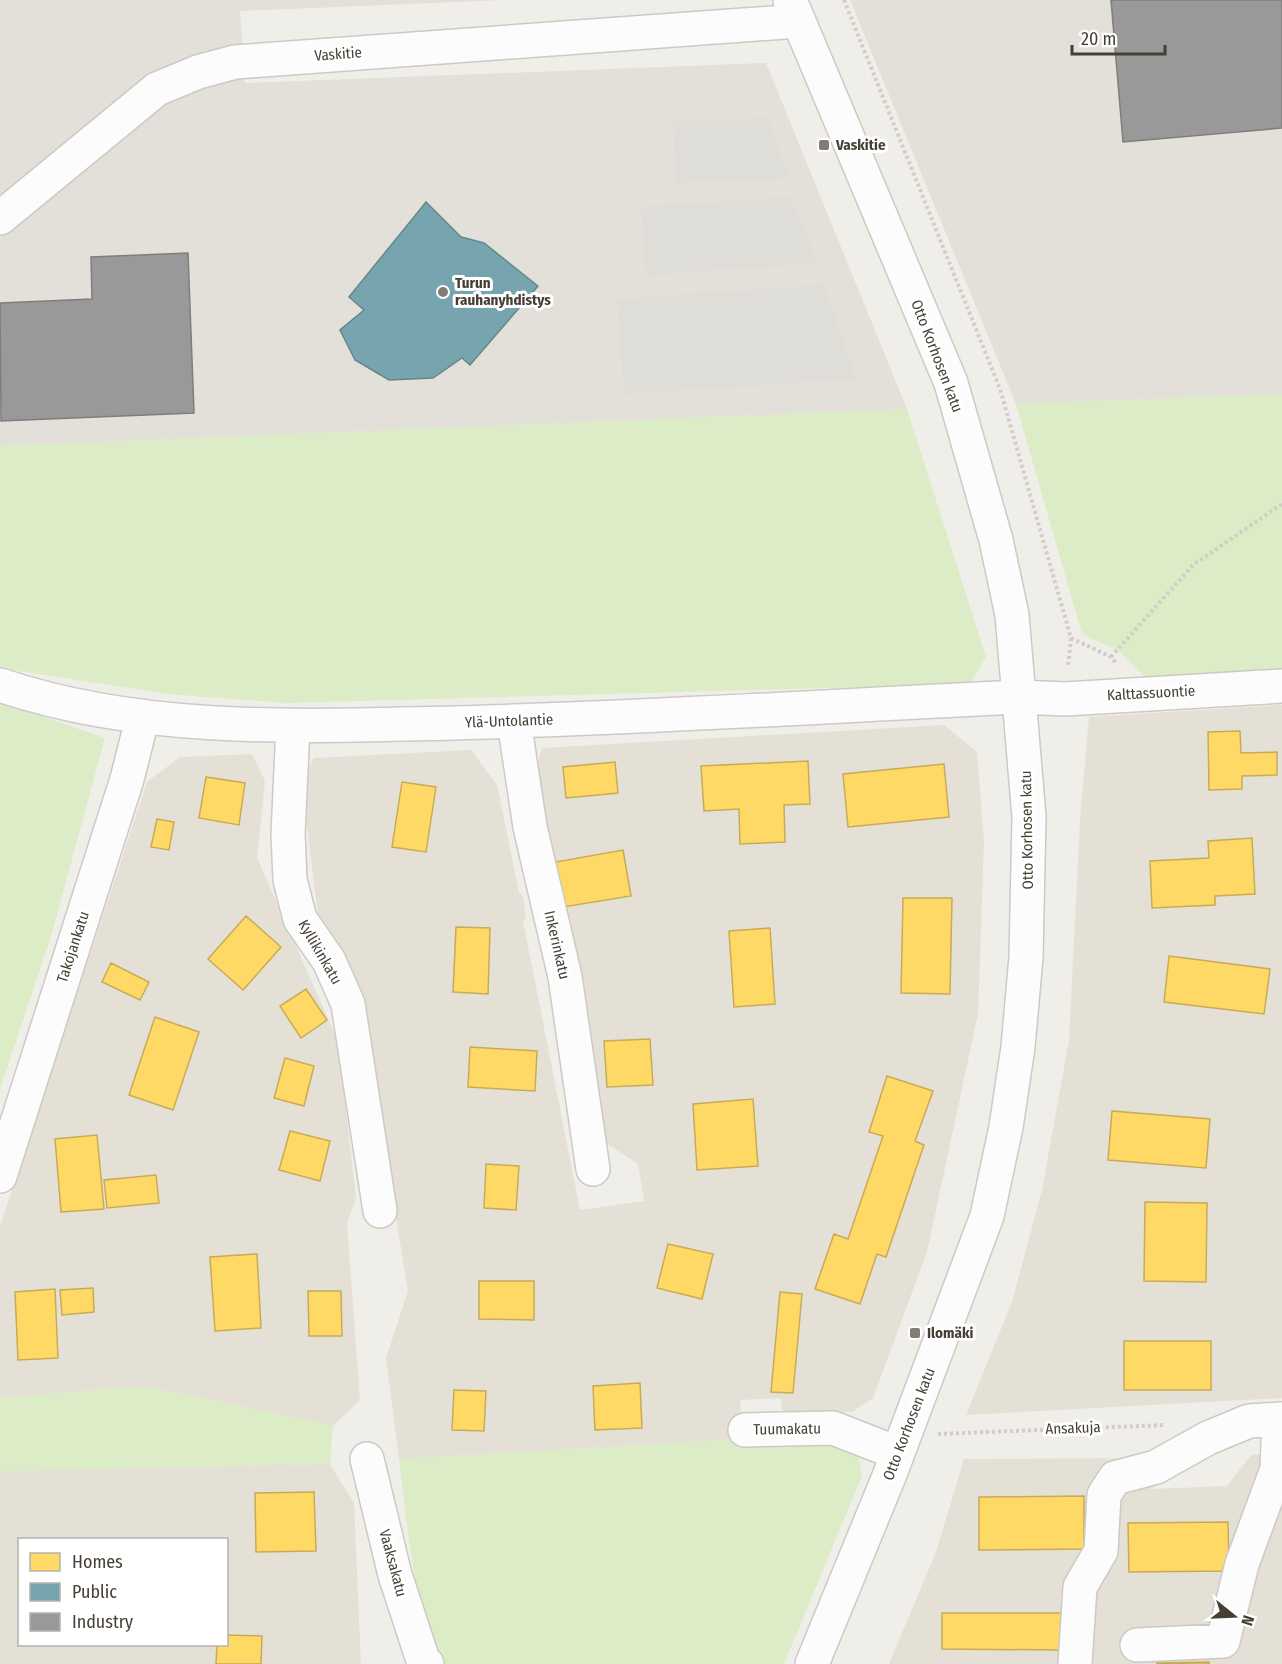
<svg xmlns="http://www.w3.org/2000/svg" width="1282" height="1664" viewBox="0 0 1282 1664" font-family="'Fira Sans Condensed',sans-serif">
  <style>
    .residential { fill: #e5e0d5; fill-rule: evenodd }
    .industrial { fill: #e3dfd9 }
    .green { fill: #dcecc6 }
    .parking { fill: #dfddd8 }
    .homes { fill: #ffd966; stroke: #c8ab57; stroke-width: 1.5 }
    .public { fill: #76a5af; stroke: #68868a; stroke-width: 1.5 }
    .industry { fill: #999; stroke: #807e7b; stroke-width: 1.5 }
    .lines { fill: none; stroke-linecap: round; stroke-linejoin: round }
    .minor-casing { stroke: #cccac4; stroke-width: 36 }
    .path { stroke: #d1cec9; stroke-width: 4; stroke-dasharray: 3 3; stroke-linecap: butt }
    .minor { stroke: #fdfcfc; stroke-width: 33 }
    .poi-dot { fill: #827c73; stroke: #fff; stroke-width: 2 }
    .labels { text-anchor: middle; stroke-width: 6; stroke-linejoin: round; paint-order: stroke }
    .street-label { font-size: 15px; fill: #463f34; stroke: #fff }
    .poi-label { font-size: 15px; font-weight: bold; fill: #463f34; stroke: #fff; text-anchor: start }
  </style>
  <rect width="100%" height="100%" fill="#f0eee8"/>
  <path class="residential" d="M1282,705v693l-316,17 46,-113 30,-112 27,-150 11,-219 9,-104z
    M944,725l33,27 7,90 -6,172 -51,238 -54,146 -21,14 -70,4 -1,-18 -41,2 3,39 -344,20 -13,-101 22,-67 -43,-264 -47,-112 -17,-136 13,-21 157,-8 26,35 22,108 4,3 3,23 -3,2 57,289 64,-9 -6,-37 -34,-22 -70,-365 8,-29z
    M252,754l13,27 -8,77 81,183 18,157 -9,25 13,177 -27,26 -189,-40 -144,12v-172l147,-444 33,-25z
    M1282,1454v210h-393l47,-112 28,-93 189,-1v31l74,-3 24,-31z
    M330,1464l24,39 7,161h-361v-193zM20,1540h206v104h-206z"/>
  <path class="industrial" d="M0,0h505l-265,11 5,72 521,-20 141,346 -907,37z
    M850,0h432v394l-266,10z"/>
  <path class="green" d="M1282,394v277l-136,7 -26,-26 -38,-18 -66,-230z
    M907,409l79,248 -16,27 -683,19 -119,-9 -168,-26v-222z
    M0,702l105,36 -53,195 -52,156z
    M144,1386l189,40 -3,38 -330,7v-73z
    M743,1439h97l17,11 5,26 -78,188h-340c-28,-29 -39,-160 -45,-205z"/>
  <path class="parking" d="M768,118l21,60 -113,5 -3,-61z
    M790,197l28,66 -172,12 -5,-68z
    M824,285l32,94 -232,15 -7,-95z"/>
  <path class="homes" d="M1240,731l1,22 36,-1v23l-35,1v13l-33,1 -1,-58z
    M808,761l2,43 -26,1 1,37 -45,2 -1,-35 -35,2 -3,-45z
    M615,762l3,31 -52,5 -3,-31z
    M944,764l5,53 -101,10 -5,-53z
    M206,777l39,6 -6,42 -40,-7z
    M402,782l34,5 -10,65 -34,-5z
    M157,819l17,3 -5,28 -18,-3z
    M1252,838l3,56 -40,2v9l-63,3 -2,-47 59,-3 -1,-17z
    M623,850l8,46 -74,12 -7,-45z
    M903,898h49l-2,96 -49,-1z
    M246,916l35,31 -38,43 -35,-31z
    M456,927l34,1 -2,66 -35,-2z
    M770,928l5,76 -41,3 -5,-76z
    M1169,956l101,13 -6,45 -100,-12z
    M111,963l38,19 -9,18 -38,-18z
    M306,989l21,31 -26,18 -21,-32z
    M155,1017l44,15 -26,78 -44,-15z
    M650,1039l3,46 -46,2 -3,-46z
    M470,1047l67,4 -2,40 -67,-4z
    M285,1058l29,8 -10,40 -30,-8z
    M887,1076l46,15 -18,50 9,4 -38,112 -9,-3 -17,50 -45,-15 19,-55 14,5 35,-103 -14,-4z
    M753,1099l5,67 -61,4 -4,-66z
    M1112,1111l98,8 -4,49 -98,-8z
    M290,1131l40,10 -10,40 -41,-11z
    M97,1135l7,74 -43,3 -6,-73z
    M486,1164l33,2 -3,44 -32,-2z
    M156,1175l3,28 -52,5 -3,-28z
    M1145,1202l62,1 -1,79 -62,-1z
    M668,1244l45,10 -11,45 -45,-11z
    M257,1254l4,74 -46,3 -5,-74z
    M479,1281h55v39l-55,-1z
    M93,1288l1,24 -32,3 -2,-25z
    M55,1289l3,69 -40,2 -3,-68z
    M308,1291h33l1,45h-33z
    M780,1292l22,2 -9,99 -22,-1z
    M1124,1341h87v49h-87z
    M640,1383l2,45 -47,2 -2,-44z
    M454,1390l32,1 -2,40 -32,-1z
    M314,1492l2,59 -60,1 -1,-59z
    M1084,1496v53l-105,1v-53z
    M1228,1522l1,49 -100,1 -1,-49z
    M942,1613h120v37l-120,-1z
    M226,1635l36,1 -1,28h-45l1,-20h9z
    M1209,1662v2h-52v-1z"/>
  <path class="public" d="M426,202l35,35 23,6 54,43 -68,79 -8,-7 -29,20 -44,2 -34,-20 -15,-30 24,-20 -15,-13z"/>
  <path class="industry" d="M1111,0h171v128l-159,14z
    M188,253l6,160 -193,8 -1,-118 92,-4 -1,-42z"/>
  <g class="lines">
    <g class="minor-casing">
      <path id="minor" d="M790,0l161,383 45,157 16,75 17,202 -3,140 -8,90 -12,80 -19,89 -97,258 -78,190
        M0,218l157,-129 41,-17 37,-10 564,-41
        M0,685c145,49 304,41 454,38 189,-5 378,-17 566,-26l45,2 217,-13
        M514,721l16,106 35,150 28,192
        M293,727l-5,107 2,46 10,39 29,42 19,43 32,207
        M0,1176l127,-397 16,-63
        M745,1430l88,-2 64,25
        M367,1459l28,116 28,85 4,4
        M1137,1645l86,-4 19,-77 35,-95 2,-50
        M1075,1664l5,-77 21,-36 3,-56 11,-17 41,-11 52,-29 41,-17 33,-2"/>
    </g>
    <path class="path" d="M844,0l156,389 71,249 -3,29
      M1071,638l40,19 6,7
      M1111,657l82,-92 89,-61
      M938,1434l227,-9"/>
    <use href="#minor" class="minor"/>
  </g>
  <g class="poi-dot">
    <rect x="818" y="139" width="12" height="12" rx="3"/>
    <circle cx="443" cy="292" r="6"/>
    <rect x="909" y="1327" width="12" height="12" rx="3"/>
  </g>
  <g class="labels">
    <g class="street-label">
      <text transform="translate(338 54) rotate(-4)" y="5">Vaskitie</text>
      <text transform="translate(937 356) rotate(69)" y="5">Otto Korhosen katu</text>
      <text transform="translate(1151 693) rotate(-3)" y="5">Kalttassuontie</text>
      <text transform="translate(509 721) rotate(-2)" y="5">Ylä-Untolantie</text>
      <text transform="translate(1027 830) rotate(-91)" y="5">Otto Korhosen katu</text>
      <text transform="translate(557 945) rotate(77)" y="5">Inkerinkatu</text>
      <text transform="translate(73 947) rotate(-72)" y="5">Takojankatu</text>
      <text transform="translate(320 952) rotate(60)" y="5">Kyllikinkatu</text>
      <text transform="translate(909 1424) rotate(-69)" y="5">Otto Korhosen katu</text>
      <text transform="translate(1073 1428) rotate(-2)" y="5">Ansakuja</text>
      <text transform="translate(787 1429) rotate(-1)" y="5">Tuumakatu</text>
      <text transform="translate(393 1563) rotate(75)" y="5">Vaaksakatu</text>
    </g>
    <g class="poi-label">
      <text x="836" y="150">Vaskitie</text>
      <text x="455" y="288">Turun<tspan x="455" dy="17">rauhanyhdistys</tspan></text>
      <text x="927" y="1338">Ilomäki</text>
    </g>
  </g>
  <rect x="18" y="1538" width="210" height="108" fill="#ffffff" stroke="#b5b2ae" stroke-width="1.5"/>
  <rect x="30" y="1553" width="30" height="18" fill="#ffd966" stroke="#b5b2ae" stroke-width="1.5"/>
  <text x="72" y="1568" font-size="18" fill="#463f34">Homes</text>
  <rect x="30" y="1583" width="30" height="18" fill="#76a5af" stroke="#b5b2ae" stroke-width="1.5"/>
  <text x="72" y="1598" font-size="18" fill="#463f34">Public</text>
  <rect x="30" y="1613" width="30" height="18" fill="#999999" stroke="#b5b2ae" stroke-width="1.5"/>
  <text x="72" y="1628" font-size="18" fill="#463f34">Industry</text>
  <g transform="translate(1234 1616) rotate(108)" stroke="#ffffff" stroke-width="4.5" paint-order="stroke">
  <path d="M0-4.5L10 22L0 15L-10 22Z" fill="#463f34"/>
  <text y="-9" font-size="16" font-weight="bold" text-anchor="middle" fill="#463f34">N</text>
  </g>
  <path d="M1072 45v9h93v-9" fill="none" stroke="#463f34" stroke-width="3"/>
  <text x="1081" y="45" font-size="18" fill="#463f34" stroke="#ffffff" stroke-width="4.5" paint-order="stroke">20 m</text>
</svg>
